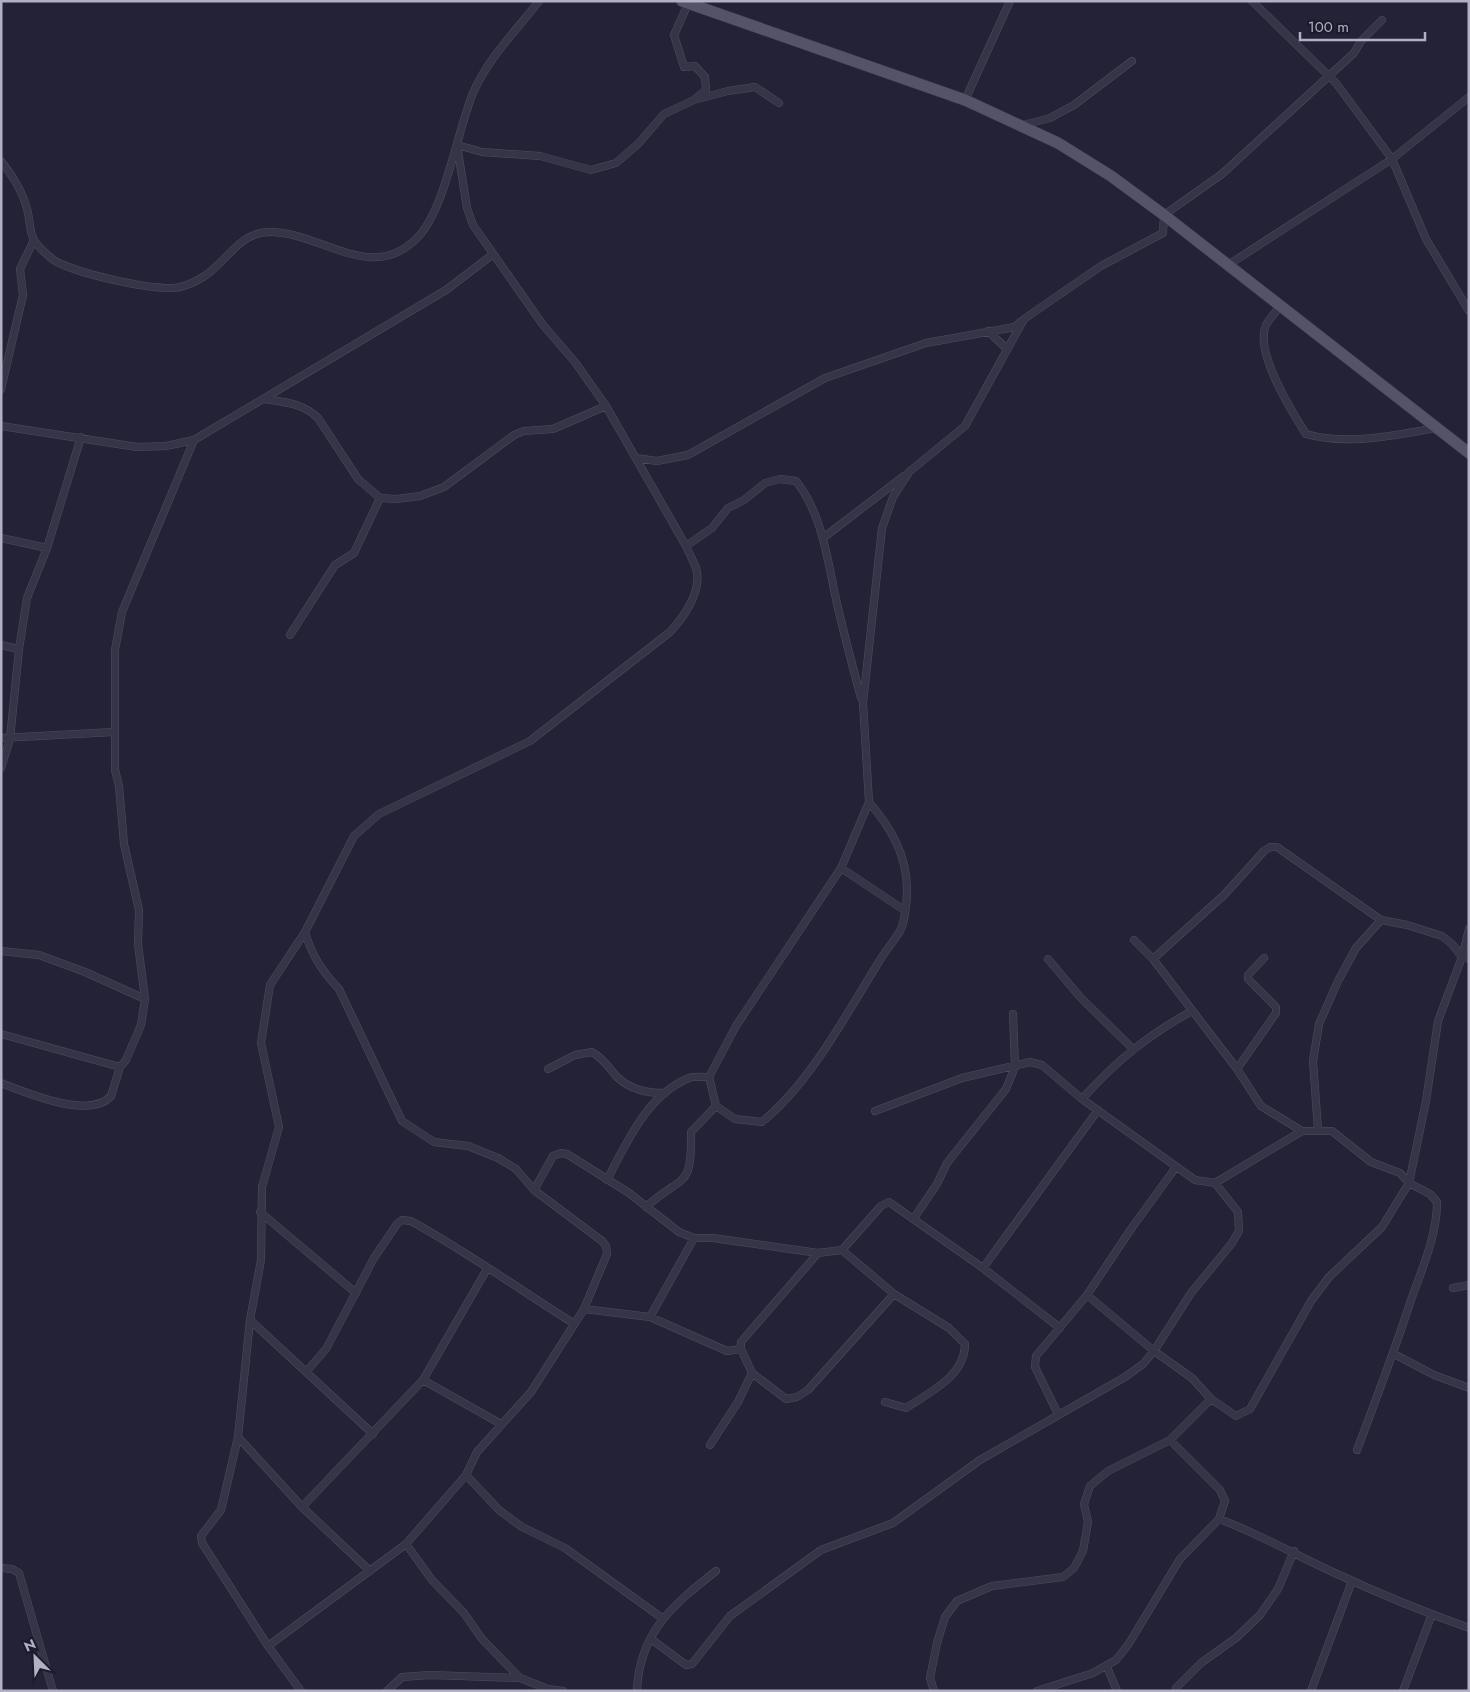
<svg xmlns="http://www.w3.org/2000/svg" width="1470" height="1692" viewBox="0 0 1470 1692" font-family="Jost,sans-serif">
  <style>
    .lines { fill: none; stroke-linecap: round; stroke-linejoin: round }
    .minor-casing { stroke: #4f4d5f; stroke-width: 8 }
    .primary-casing { stroke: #3d3c4e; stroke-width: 12 }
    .minor { stroke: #363548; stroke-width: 7 }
    .primary { stroke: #545368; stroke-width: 11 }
  </style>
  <rect width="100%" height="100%" fill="#232237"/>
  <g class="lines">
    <g class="minor-casing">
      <path id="minor" d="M1252,1l84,82 56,76 34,80 43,72
        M688,4l-14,31 10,32 11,-1 10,11 1,13 -10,8
        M965,100l45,-99
        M1023,125l27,-7 24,-13 58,-44
        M457,145l25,7 58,4 51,14 25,-7 22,-19 26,-30 30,-14 34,-9 27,-4 24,16
        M1,161c12,16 21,29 26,48 3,9 2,22 7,31 4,7 18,20 25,23 26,12 87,26 115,25 10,-1 21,-6 29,-11 23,-14 36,-45 66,-45 51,-1 102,53 148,6 28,-28 40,-106 56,-145 15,-35 43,-62 66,-92
        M1228,265l164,-106 77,-62
        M1280,306c-4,6 -10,12 -14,19 -12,27 26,87 40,109 42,12 89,1 130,-6
        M988,331l19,18
        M1,389l22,-94 -3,-26 14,-29
        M264,399c19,3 39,4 54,19l40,61 22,19 16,1 24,-3 24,-9 70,-52 10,-4 29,-2 53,-23
        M1,426l136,21 29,-1 28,-6 252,-150 46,-35
        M636,458l21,3 31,-6 137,-77 101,-35 89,-16 5,-5
        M1,538l46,10
        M823,538l81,-62
        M686,546l26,-18 16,-20 16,-8 21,-17 15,-4 16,2c28,35 32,85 42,127 7,30 15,60 23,90
        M290,635l45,-70 19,-12 26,-55
        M1,645l18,4
        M1,738l113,-6
        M1,768l9,-29 9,-90 8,-51 20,-50 34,-111
        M869,802c22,26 38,53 38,88 0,11 -2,32 -7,41 -6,10 -14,19 -20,29 -33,53 -69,122 -118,162l-27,-3 -19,-13 -7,-29 27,-51 105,-158 63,42
        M841,868l28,-66 -6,-99 19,-175 11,-31 16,-25 56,-46 59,-107 77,-53 62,-33 1,-18 58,-41 132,-121 7,-12 21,-21
        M1134,940l19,19 84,110 24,37 41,25
        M1,951l38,4 46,17 60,27
        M1048,959l33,39 52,51
        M1153,959l71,-64 40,-44 6,-4h7l104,73 26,5 35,11 10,8 10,13 7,2
        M1,1034l119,33
        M548,1069l27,-14 17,-3c12,7 16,15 25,25 14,13 30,16 48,16
        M1237,1069l39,-56v-6l-28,-28v-4l16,-17
        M1,1083c26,10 89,37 110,13l9,-29 6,-7 15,-35 4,-26 -7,-55 1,-34 -15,-66 -5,-58 -4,-16v-120l7,-38 72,-172
        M1082,1099c34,-38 66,-64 110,-88
        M875,1111l87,-33 68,-16 12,3 40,34 113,81 20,3 87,-52h30l39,31 29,11 9,10 21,11 7,8c0,36 -17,71 -28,104 -16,49 -34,96 -52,144
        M1318,1130l-5,-69 6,-37 19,-43 18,-33 25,-28
        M607,1180c20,-38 40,-85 82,-102 6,-2 14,-1 20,-1
        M534,1190l19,-34 8,-3 6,1 62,39 50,39 15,6h19l105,15 24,-3 39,-44 8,-4 94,66 77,60
        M646,1207c37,-34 46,-16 45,-75l25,-26
        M260,1212l96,81
        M914,1218l23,-34 10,-21 59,-74 9,-22 -2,-53
        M842,1250l52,44 55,34 16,16c0,32 -35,48 -59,64l-21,-6
        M983,1268l115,-158
        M1453,1288l16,-3
        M1087,1295l67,56 38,27 19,21 25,17 14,-7 61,-108 18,-24 53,-50 27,-44 17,-82 12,-80 24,-64 7,-28
        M584,1309l66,8 77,34 14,-2v-7l77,-89
        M650,1317l44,-79
        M250,1320l123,114
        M1394,1354l40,21 35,13
        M306,1372l20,-23 48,-91 23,-34 5,-4 9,1c56,31 108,68 162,102
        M752,1373l34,26 11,-2 11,-7 86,-96
        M423,1380l78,44
        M1058,1414l-23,-47 1,-11 51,-61 44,-66 45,-62
        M238,1437l64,70 68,64
        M710,1445l28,-43 14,-29 -11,-24
        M466,1475l33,35 23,17 43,21 97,70
        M302,1507l121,-127 64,-111
        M1219,1519c41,15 78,37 118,55 43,20 87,38 132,54
        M406,1544l26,36 32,33 18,26 38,39 28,11 15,2
        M1,1568l11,1 7,4 34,118
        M651,1639l35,26 6,-1 38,-48 91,-66 72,-27 87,-63 145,-83 18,-13 11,-13 37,-58 41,-50 7,-12 -1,-19 -23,-29
        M268,1646l138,-102 60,-69 11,-23 54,-60 53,-83 23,-55 -1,-8 -4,-5 -68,-51 -18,-21 -18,-11 -30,-12 -34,-4 -32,-21 -63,-132c-17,-18 -27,-33 -34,-57
        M1107,1667l10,24
        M1176,1688l25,-25 35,-25 24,-23 18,-26 16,-38
        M301,1691l-33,-45 -66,-103 -1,-7 20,-26 17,-73 12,-117 11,-60 1,-73 17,-60 -18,-84 9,-58 35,-53 49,-96 25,-22 151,-73 140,-109c14,-15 33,-42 26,-64 -3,-8 -7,-15 -10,-22l-80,-140 -31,-44 -32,-37 -70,-100 -6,-17 -10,-63
        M387,1691l15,-14 28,-2 90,3
        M637,1691c2,-59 37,-87 79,-120
        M934,1691l-4,-13 7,-35 8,-26 12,-16 35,-15 71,-9 11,-9 9,-17 5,-29 -4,-18 6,-18 18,-15 62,-31 41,-41
        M1037,1691l56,-18 23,-13 12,-15 52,-86 39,-40 6,-18 -5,-11 -50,-50
        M1311,1691l41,-110
        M1403,1691l29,-77"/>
    </g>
    <g class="primary-casing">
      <path id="primary" d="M682,1l283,99 93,43 53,33 53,39 305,238"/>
    </g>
    <use href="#minor" class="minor"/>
    <use href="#primary" class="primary"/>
  </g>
  <rect width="1470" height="1692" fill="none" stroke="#b2b0c4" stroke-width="5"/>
  <g transform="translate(35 1657) rotate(336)" stroke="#1c1b2c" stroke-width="4" paint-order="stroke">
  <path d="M0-4L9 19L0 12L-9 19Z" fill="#b2b0c4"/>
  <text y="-8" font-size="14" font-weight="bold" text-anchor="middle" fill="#b2b0c4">N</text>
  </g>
  <path d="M1300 32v8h125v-8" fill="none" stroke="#b2b0c4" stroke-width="2.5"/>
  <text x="1308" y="32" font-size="15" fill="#b2b0c4" stroke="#1c1b2c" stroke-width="4" paint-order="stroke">100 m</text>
</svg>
